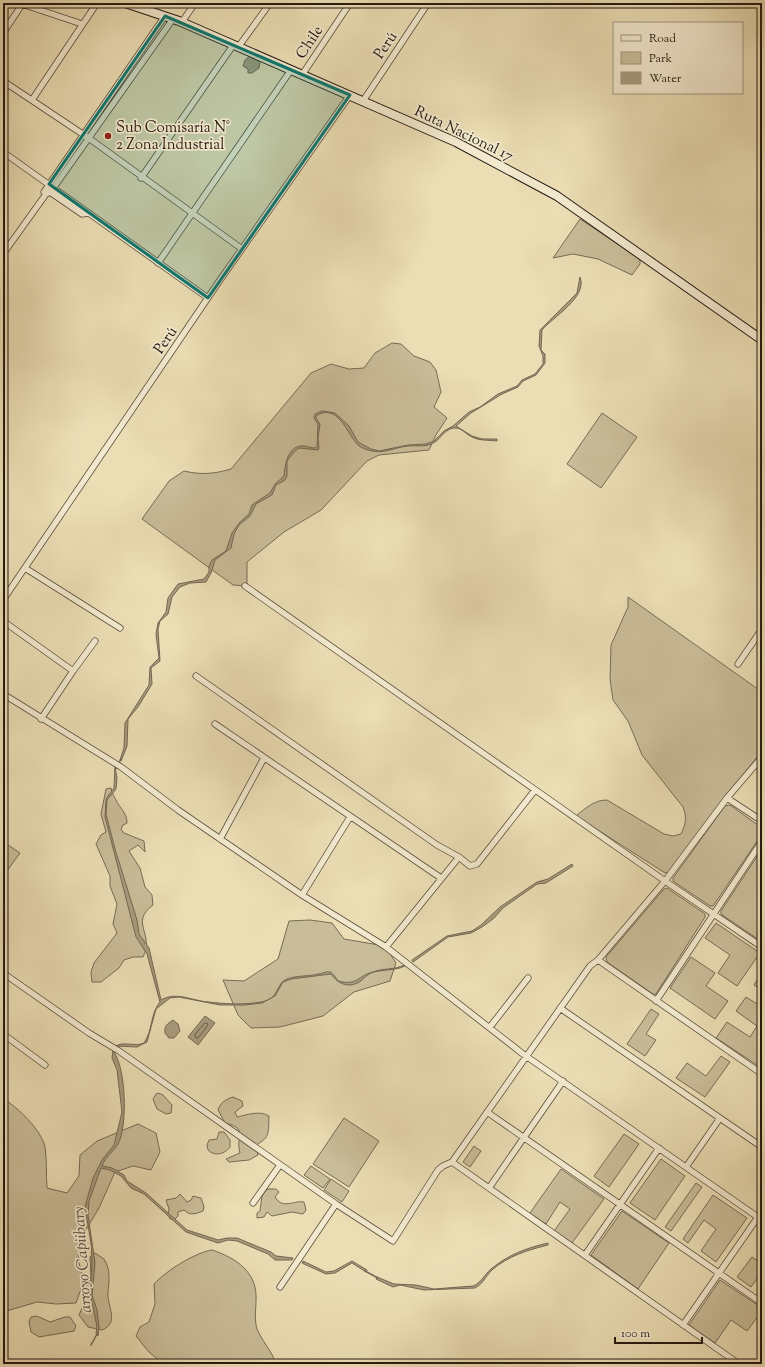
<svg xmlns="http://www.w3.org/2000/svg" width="765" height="1367" viewBox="0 0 765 1367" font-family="'Sorts Mill Goudy',serif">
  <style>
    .green { fill: #c9bc98; stroke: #776b55 }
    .water { fill: #a89b7d; stroke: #746752 }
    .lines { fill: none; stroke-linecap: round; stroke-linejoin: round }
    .shore { stroke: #665a48; stroke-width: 1 }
    .stream { stroke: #746752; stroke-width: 1.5 }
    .street-casing { stroke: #564b3a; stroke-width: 7 }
    .secondary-casing { stroke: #251a12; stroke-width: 10 }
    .street { stroke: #f2e9ce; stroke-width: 5.5 }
    .secondary { stroke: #f2e9ce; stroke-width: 8 }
    .marked { fill: #0f766e; fill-opacity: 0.2; stroke: #0f766e; stroke-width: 3; stroke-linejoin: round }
    .poi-dot { fill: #8f2418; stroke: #f2e9ce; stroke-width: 1.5 }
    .labels { text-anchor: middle; stroke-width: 3.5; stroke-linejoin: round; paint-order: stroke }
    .street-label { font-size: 15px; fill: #251a12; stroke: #f2e9ce }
    .poi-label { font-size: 15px; fill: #251a12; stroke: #f2e9ce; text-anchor: start }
    .water-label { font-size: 16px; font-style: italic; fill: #594e3d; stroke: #f2e9ce }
  </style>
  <rect width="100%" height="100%" fill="#ebddb4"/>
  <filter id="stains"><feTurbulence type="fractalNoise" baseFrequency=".005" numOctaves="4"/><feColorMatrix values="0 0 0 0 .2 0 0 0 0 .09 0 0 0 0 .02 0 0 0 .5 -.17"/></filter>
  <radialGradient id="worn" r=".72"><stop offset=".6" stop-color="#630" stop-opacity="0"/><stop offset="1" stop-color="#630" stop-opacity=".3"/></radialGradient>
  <path class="green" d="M580,219l60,40v5l-8,11 -34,-16 -25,-5 -20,4z
    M392,343l9,1 13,12 16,6 6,8 5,22 -7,15 13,11 -11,17 -7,15 -50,5 -12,6 -46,49 -37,22 -37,30v24l-14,-1 -91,-66 27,-38 15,-10c17,4 30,3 47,-2l80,-96 20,-9 18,5 15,-1 11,-15z
    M602,413l35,24 -36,51 -34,-24z
    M628,597l134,95v59l-36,45 -57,76 -4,1 -89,-57c10,-8 18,-16 31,-16l57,34 9,2 8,-2c5,-11 6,-16 2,-27l-41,-52 -14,-34 -15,-21 -3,-21 1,-34 17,-38z
    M111,788c1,4 3,9 5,12 4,9 11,12 11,23l-4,2 -2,4 3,4 20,8 1,11 -7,-7 -9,6 11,17 5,19 7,8 1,10c-24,18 2,28 -10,52h-10l-9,3 -5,8 -18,14h-9l-1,-10 3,-9 23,-30 -4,-9 4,-20 -7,-18v-10l-14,-32 5,-9 5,-3 -5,-18 5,-25z
    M730,805l32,23v6l-49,72h-3l-37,-25v-3l52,-72z
    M8,845l12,8 -16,22 -1,-23z
    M762,849v93l-41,-28v-3z
    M667,888l38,26v3l-49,77h-3l-46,-32 -1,-5 58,-68z
    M310,920l22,3 12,16 41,7 11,17 -6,18 -36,11 -31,24 -43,11 -29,1 -13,-13 -15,-35 21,1 34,-22 11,-38z
    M716,923l44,30 -23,33 -19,-13 12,-18 -25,-17z
    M691,957l24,16 -9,13 22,15 -13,18 -45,-31z
    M762,972v18l-8,-5z
    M746,997l16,10 -3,9 3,2v46l-2,3 -44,-29 11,-16 23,15 7,-11 -21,-15z
    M651,1009l8,5 -13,20 10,6 -11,16 -18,-12z
    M721,1056l9,6 -25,35 -29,-19 11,-15 19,13z
    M158,1093l5,2 9,10 -1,8 -5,1 -9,-5 -4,-10 3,-5z
    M233,1097l9,4 1,5 -8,6 2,5c9,-2 23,-7 32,-1 -1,16 2,21 -13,29l2,10 -9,5 -20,2 -3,-3 14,-6c-5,-18 9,-24 -15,-30l-7,-13c2,-7 8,-11 15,-13z
    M3,1099c14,7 39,32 42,48 2,13 1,27 2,41l20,5 12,-17 1,-21 17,-14 41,-17 18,9 4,19 -9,18 -18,-4 -18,6 -16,36 -21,35 1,20 5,18 -8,22 -20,1 -19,-2 -34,10z
    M344,1118l35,23 -30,46 -36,-23z
    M219,1132h5l6,8v7c-5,7 -15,10 -22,3l-1,-5 2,-5 8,-1z
    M624,1134l15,10 -30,43 -15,-11z
    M474,1146l7,5 -11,16 -7,-5z
    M661,1159l24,17 -30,44 -25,-17z
    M311,1166l19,13 -7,9 -19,-13z
    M561,1169l43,30 -32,44 -18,-12 16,-22 -10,-7 -14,22 -16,-11z
    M331,1179l18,12 -7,11 -18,-12z
    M696,1183l6,4 -31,44 -6,-4z
    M267,1189h9l3,3 -4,5c8,13 19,3 29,5l2,8 -3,4 -11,-2 -20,4 -5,-4 -3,5 -7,1v-5l3,-2 2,-15z
    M180,1194l7,8 4,-2 2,-4 8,2 3,9 -1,4c-8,3 -13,5 -19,-1l-6,2v4l-3,3h-5l-2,-5 1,-5 -3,-9 10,-2z
    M713,1195l34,23 -31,44 -15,-11 15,-22 -12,-9 -16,23 -5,-4z
    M622,1211l47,32 -31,46 -47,-34z
    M212,1250c24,8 46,22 44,51 0,9 -2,18 1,28 5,12 15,22 19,35h-113l-15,-13 -12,-15 4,-9 9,-5 6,-18 -1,-20c12,-13 40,-31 58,-34z
    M95,1253l9,6c7,11 5,22 4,34 -1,13 12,30 -6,37l-14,-3 -9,-12 4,-9 -1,-11 9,-18 -1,-20z
    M752,1257l10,7v8l-11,15 -14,-10z
    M720,1280l42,28v3l-15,20 -16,-11 -16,23 -26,-18z
    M37,1316l13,6 15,-5h5l6,9 -2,5 -35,6 -8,-5 -2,-10 2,-5z"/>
  <path class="water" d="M250,56l6,1 4,6 -1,5 -7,5h-4v-4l-5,-3 2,-6z
    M580,277c8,20 -27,40 -38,53l-1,20 4,4v9l-9,12 -13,6 -5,6 -16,7 -31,19 -15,13 16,10 10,3h15v2c-8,-1 -17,0 -25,-4 -5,-2 -11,-10 -18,-9 -9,1 -13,10 -19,14 -9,6 -18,3 -27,4 -12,1 -24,8 -36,5 -4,-1 -11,-3 -14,-6 -11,-11 -20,-43 -42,-29v2l4,6 -2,14 1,10 -1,2 -19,-2 -5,4 -7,9v15l-2,4 -9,5 -4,10 -16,9 -6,12 -11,9 -5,9 -3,14 -16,12 -4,13 -5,9 -16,1 -10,4 -8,10 -4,17 -8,7 -2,8 2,32 -9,7 1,16 -14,23 -10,12 -1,27 -6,15 -1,-1 4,-12 1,-25 24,-38 1,-18 9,-9 -3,-24 2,-11 8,-11 2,-14 10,-14 26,-5 5,-7v-6l3,-6 14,-9 6,-18 8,-11 9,-8 3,-9 18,-12 5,-9 9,-8c1,-12 4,-32 21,-30 5,1 8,3 12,1l1,-23 -4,-6 1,-4 7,-3 13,2 14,13 9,16 13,7 8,2 29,-6 18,-1 8,-3 10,-10 9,-5 16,-14 11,-5 18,-13 19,-8 5,-6 13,-6 8,-10v-8l-4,-10 1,-16 37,-37z
    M115,767l2,11 -1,11 -9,11 -1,14 9,35 22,71 2,14 10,14 12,52c16,-9 31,1 48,2 16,2 35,3 52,0 18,-3 15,-17 24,-22 9,-5 22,-3 33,-6 3,0 8,-3 12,-2 3,1 6,6 8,9 20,5 19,-5 35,-9 10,-4 22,-2 31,-7l1,1c-10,5 -23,3 -34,7 -4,2 -7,5 -10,8 -12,8 -23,3 -30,-7l-40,5 -8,3 -8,14 -13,7 -17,2h-25l-41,-8 -9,1 -14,11 -9,33 -10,5 -21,-1c7,-5 19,1 28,-3 9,-13 6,-29 16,-41l-13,-48 -11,-17 -31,-120 1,-18 8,-11z
    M572,864l1,2 -27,17 -9,1 -34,24 -10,11 -11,8 -11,6 -23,4 -35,25 -1,-2 35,-24 25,-5 9,-6 19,-18 37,-25 11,-3z
    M205,1016l10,7 -17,22 -10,-8z
    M173,1020l5,4 2,7 -6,7h-5l-4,-5c-1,-7 2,-9 8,-13z
    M113,1051c13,15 15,75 5,93 -5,8 -13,13 -16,22l10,2 12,7 3,6 19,12 41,37 31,10 9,-2h10l34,14 5,4 17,2 -1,2h-17l-7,-6 -31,-13 -9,-1 -10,3 -32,-11 -42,-38 -13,-6 -10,-12 -11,-6 -9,-2 -12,33 -1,14 7,48 -3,32 5,15 2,17 -1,9 -2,-2 1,-7 -7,-34 2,-29 -1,-21 -6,-36 8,-29 9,-18 12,-15 8,-33 -5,-42 -5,-12z
    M548,1243v2c-20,5 -40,11 -56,25 -7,7 -9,14 -17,18l-51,2 -24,-5 -7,2 -17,-8 1,-2 17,7 22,1 18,4 39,-3c8,-3 11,-11 18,-17 17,-14 35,-21 57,-26z
    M303,1261l23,11 8,-1 18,-10 15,9 -1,2 -14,-9 -17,10 -9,1 -24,-11z"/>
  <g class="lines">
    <path class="shore" d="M205,1023h2l1,2 -10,13h-2l-1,-3z"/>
    <path class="stream" d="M115,770l6,-11
      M365,1271l13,7
      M91,1345l6,-11"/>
    <g class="street-casing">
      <path id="street" d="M22,4l60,20
        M182,22l13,-19
        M3,33l20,-30
        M239,46l31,-43
        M302,75l48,-72
        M3,81l87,58 152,110
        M32,100l65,-97
        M363,101l65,-98
        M3,152l205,146
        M141,178l93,-134
        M52,190l121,-171
        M89,213l-7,1 -32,-22 -4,2 -2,-2 121,-176
        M3,254l43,-60
        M158,263l133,-193
        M25,568l95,60
        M245,586l420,295 97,66
        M3,600l217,-320 130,-185
        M3,621l70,50 -32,48
        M738,664l24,-35
        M73,671l22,-30
        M196,676l241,169 22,12 11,9 7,-2 58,-74
        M3,694l118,73 57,43 124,85 84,52 137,107 239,166
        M215,724l226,154
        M727,798l35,23
        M220,839l44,-81
        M302,895l48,-78
        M386,947l73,-90
        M598,960l164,114
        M3,973l86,60 30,18 217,153 57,37 45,-71 5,-4 9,-4 138,-196 8,-6 67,-79 62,-83 35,-41
        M656,1001l106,-160
        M560,1008l202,139
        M490,1027l38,-49
        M3,1034l42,31
        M487,1112l275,191
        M452,1162l287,202
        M686,1167l34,-49
        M489,1188l74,-107
        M253,1203l27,-38
        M585,1255l74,-107
        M280,1287l56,-83
        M683,1325l75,-108"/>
    </g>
    <g class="secondary-casing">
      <path id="secondary" d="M125,3l54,18 277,121 101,54 205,144"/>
    </g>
    <use href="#street" class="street"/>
    <use href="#secondary" class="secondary"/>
  </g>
  <path class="marked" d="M165,16l185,79 -142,203 -159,-114z"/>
  <circle class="poi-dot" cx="108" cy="136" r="4"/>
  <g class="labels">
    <g class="street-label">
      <text transform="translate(309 42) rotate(-56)" y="5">Chile</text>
      <text transform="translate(385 45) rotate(-56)" y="5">Perú</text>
      <text transform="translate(464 133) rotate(26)" y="5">Ruta Nacional 17</text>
      <text transform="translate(165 340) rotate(-56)" y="5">Perú</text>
    </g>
    <g class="poi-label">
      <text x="116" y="132">Sub Comisaría N°<tspan x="116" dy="17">2 Zona Industrial</tspan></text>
    </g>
    <g class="water-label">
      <text transform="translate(81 1260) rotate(-94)" y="6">arroyo Capiibary</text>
    </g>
  </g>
  <rect width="765" height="1367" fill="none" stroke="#ebddb4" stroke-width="16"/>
  <rect x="4" y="4" width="757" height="1359" fill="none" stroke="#251a12" stroke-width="2"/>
  <rect x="8" y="8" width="749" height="1351" fill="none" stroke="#251a12"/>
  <rect x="613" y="22" width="130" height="72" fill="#f2e9ce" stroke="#a09683"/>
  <rect x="621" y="35" width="20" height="6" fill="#f2e9ce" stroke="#a09683"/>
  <text x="649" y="42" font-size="12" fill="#251a12">Road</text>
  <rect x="621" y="52" width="20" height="12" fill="#c9bc98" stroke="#a09683"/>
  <text x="649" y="62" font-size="12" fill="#251a12">Park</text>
  <rect x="621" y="72" width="20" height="12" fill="#a89b7d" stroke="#a09683"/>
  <text x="649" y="82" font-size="12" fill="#251a12">Water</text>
  <path d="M615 1337v6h87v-6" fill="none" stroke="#251a12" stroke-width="2"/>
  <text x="621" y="1337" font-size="12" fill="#251a12" stroke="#f2e9ce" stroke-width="3" paint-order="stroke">100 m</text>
  <rect width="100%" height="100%" filter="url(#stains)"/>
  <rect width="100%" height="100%" fill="url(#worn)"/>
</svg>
